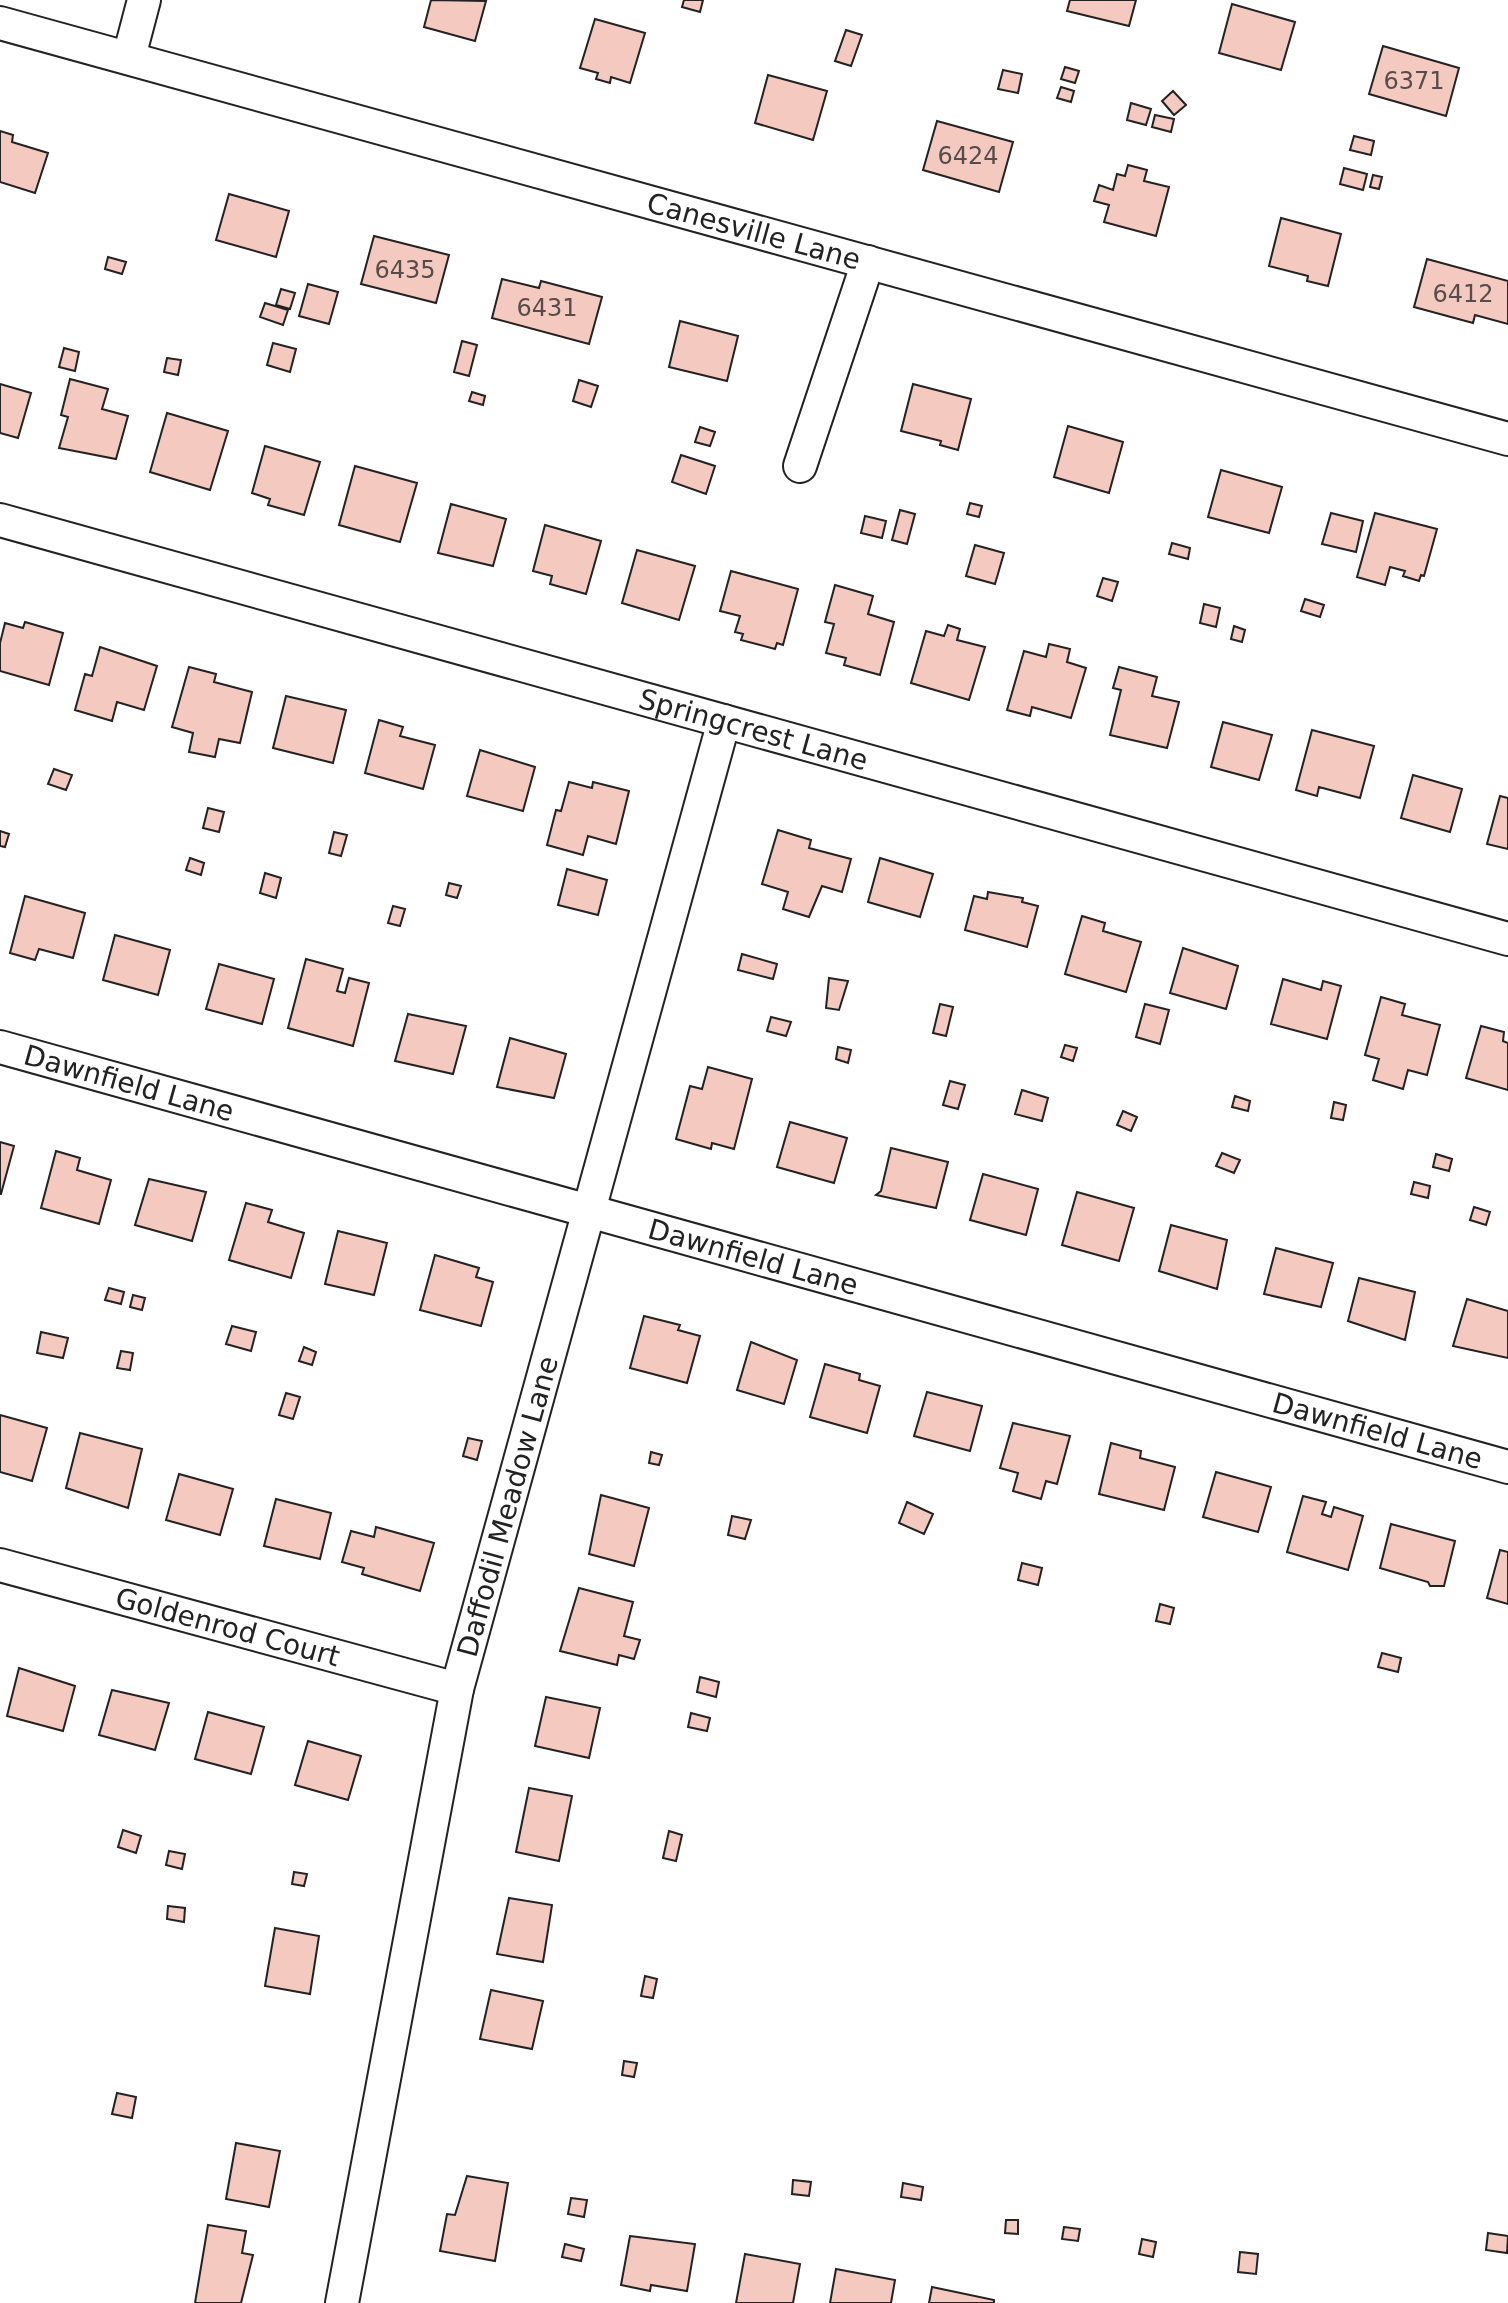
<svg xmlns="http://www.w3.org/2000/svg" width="1508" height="2303" viewBox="0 0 1508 2303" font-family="'DejaVu Sans',sans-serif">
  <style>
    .building { fill: #f3c9c0; stroke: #222; stroke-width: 2 }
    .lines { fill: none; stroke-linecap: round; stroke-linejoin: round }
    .street-casing { stroke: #222; stroke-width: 36 }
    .street { stroke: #fff; stroke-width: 32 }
    .labels { text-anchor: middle; stroke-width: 6; stroke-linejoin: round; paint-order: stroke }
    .number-label { font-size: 24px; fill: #564c4a }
    .street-label { font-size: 28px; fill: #222; stroke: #fff }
  </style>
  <rect width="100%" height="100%" fill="#fff"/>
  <path class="building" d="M431,0l55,1 -11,40 -51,-14z
    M684,0h19l-3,12 -18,-5z
    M1070,0h66l-7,26 -62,-15z
    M1232,4l63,18 -14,48 -62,-17z
    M595,19l50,14 -15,50 -19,-6 -1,6 -14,-4 2,-6 -18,-5z
    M846,30l16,5 -11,31 -16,-5z
    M1383,46l76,22 -13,48 -77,-22z
    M1065,67l14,4 -4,12 -14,-4z
    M1003,70l19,4 -4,19 -20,-4z
    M768,75l59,16 -14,49 -58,-17z
    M1061,87l13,4 -3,11 -14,-4z
    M1173,91l13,14 -12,10 -12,-14z
    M1131,103l20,6 -5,16 -19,-5z
    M1155,115l19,4 -3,13 -19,-5z
    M937,121l76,21 -14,50 -76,-22z
    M0,131l13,4 -1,7 36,11 -13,40 -35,-11z
    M1354,136l20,5 -3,14 -21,-5z
    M1128,165l19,5 -3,11 25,6 -13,49 -52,-14 5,-17 -15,-4 5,-16 14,5 4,-16 8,2z
    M1344,168l23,6 -4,16 -23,-6z
    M1373,175l9,2 -3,12 -9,-2z
    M229,194l60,17 -13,46 -60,-17z
    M1281,218l60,16 -13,52 -21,-5 1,-5 -39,-10z
    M374,236l75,19 -13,48 -75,-19z
    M108,257l18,5 -4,12 -17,-5z
    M1427,259l81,22v43l-33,-9 -2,8 -59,-16z
    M502,279l37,9 2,-7 61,16 -13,47 -97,-26z
    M308,284l30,8 -9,32 -30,-8z
    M281,289l14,4 -5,16 -14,-4z
    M265,303l23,7 -5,15 -23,-8z
    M680,321l58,15 -11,45 -58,-14z
    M462,341l15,4 -8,31 -15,-4z
    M273,343l23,6 -6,23 -23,-7z
    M64,348l15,4 -4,19 -16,-4z
    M167,358l14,2 -3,15 -14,-3z
    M70,379l38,10 -6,20 26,7 -12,43 -57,-11 9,-31 -7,-2z
    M579,380l19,6 -7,21 -18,-6z
    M0,384l31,9 -13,45 -18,-5z
    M913,384l58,15 -13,51 -18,-5 1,-4 -40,-10z
    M472,392l13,4 -2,9 -14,-4z
    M167,413l61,18 -18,59 -60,-18z
    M1068,426l55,16 -14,51 -55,-16z
    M700,427l15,5 -5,14 -15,-4z
    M265,446l55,16 -16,53 -36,-10 2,-6 -18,-6z
    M681,455l34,11 -9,28 -34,-12z
    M355,466l62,17 -17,59 -61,-17z
    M1221,470l61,17 -13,46 -61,-16z
    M970,503l12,3 -3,11 -12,-3z
    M451,504l55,15 -13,47 -55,-13z
    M900,510l15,4 -8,30 -15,-4z
    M1331,513l32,8 -7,31 -34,-8z
    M1375,513l62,16 -13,47 -3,-1 -2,6 -16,-5 2,-5 -15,-4 -5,18 -28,-8z
    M865,516l21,5 -4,17 -21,-5z
    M545,525l56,16 -15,53 -36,-10 2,-8 -19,-5z
    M1172,543l18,5 -2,11 -19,-5z
    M975,545l29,8 -9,31 -29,-8z
    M637,550l58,16 -16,54 -57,-17z
    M731,571l67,18 -15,56 -6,-2 -2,6 -34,-9 2,-6 -8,-2 5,-16 -20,-5z
    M1103,578l15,4 -6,19 -15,-5z
    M835,585l38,11 -5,18 26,8 -14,53 -36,-10 2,-7 -20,-5 8,-29 -9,-2z
    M1305,599l19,6 -4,12 -19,-6z
    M1204,604l16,4 -4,19 -16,-4z
    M25,622l38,11 -14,52 -49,-14v-28l5,-20 18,5z
    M948,625l12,4 -3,11 28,7 -16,53 -58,-17 15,-52 18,5z
    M1234,626l11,4 -3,12 -11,-3z
    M1049,644l21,5 -3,13 19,6 -15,50 -39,-11 -2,9 -23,-6 17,-59 22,6z
    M100,647l57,19 -13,44 -27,-8 -5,19 -37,-11 10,-36 7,2z
    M189,667l27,7 -2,8 38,10 -12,51 -21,-4 -4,18 -26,-5 4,-19 -21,-6z
    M1119,667l38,10 -5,19 27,6 -12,46 -57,-13 11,-45 -8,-2z
    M286,696l60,14 -13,53 -60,-15z
    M379,720l24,7 -3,9 35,9 -12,44 -58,-16z
    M1223,722l49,13 -13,45 -48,-13z
    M1312,730l62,16 -14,52 -41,-11 -2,9 -21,-6z
    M480,750l55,17 -12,44 -56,-15z
    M54,769l18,6 -6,15 -18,-6z
    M1413,775l49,14 -12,43 -49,-14z
    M569,782l23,6 1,-6 36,9 -13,53 -28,-8 -5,19 -36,-10 9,-35 5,1z
    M1500,796l8,2v51l-21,-5z
    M208,808l16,4 -5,20 -16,-4z
    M778,830l33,10 -2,8 42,11 -9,33 -20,-6 -13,31 -26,-8 5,-17 -26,-8z
    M0,831l9,3 -4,13 -5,-1z
    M334,832l13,3 -6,21 -12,-3z
    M190,858l14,5 -3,12 -15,-5z
    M880,858l53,16 -13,43 -52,-15z
    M567,869l40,11 -9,35 -40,-10z
    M265,873l16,5 -5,20 -16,-5z
    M449,883l12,3 -4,12 -11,-3z
    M988,892l35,6 -1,4 16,4 -11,41 -62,-17 9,-34 13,3z
    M25,896l60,17 -12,45 -34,-9 -4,11 -25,-7z
    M393,906l12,3 -5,17 -12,-3z
    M1082,916l23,7 -2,8 38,11 -15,50 -61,-18z
    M115,935l55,15 -12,45 -55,-15z
    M1183,948l55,18 -12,43 -56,-16z
    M742,954l35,10 -4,15 -35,-9z
    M306,959l37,10 -6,22 8,2 4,-15 20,5 -16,63 -65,-18z
    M219,964l55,15 -12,45 -56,-15z
    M829,978l19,3 -9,29 -13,-2z
    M1283,979l38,11 2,-9 18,5 -14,53 -56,-15z
    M1381,997l24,7 -3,11 38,10 -13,50 -19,-5 -5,19 -30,-9 6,-21 -14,-4z
    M940,1004l13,3 -7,29 -13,-3z
    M1145,1004l24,6 -9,34 -24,-7z
    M408,1014l58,12 -13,48 -58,-13z
    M771,1017l20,5 -5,14 -19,-5z
    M1481,1026l23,6 -1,9 5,2v47l-42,-12z
    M510,1038l56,16 -12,44 -57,-11z
    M1065,1045l12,3 -4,13 -12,-4z
    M838,1047l13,3 -3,13 -12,-4z
    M708,1067l44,12 -18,70 -22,-6 -1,6 -35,-10 14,-53 12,3z
    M950,1081l15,4 -7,24 -15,-4z
    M1022,1090l26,8 -6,23 -27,-7z
    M1235,1096l15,5 -2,10 -16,-4z
    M1334,1102l12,3 -3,15 -12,-2z
    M1123,1111l14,6 -6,14 -14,-6z
    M790,1122l57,16 -13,45 -57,-16z
    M0,1142l14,4 -13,48h-1z
    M891,1148l57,14 -12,46 -60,-13 5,-4z
    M56,1151l24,7 -3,12 34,10 -12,44 -58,-16z
    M1222,1153l18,7 -6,13 -18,-7z
    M1436,1154l16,5 -3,12 -16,-4z
    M983,1174l55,15 -12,46 -56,-15z
    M149,1179l57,13 -14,49 -57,-16z
    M1414,1182l16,4 -2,12 -17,-4z
    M1077,1192l57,16 -15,53 -57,-16z
    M246,1203l26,7 -4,12 36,11 -13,45 -62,-18z
    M1474,1207l16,5 -4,13 -16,-5z
    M1171,1225l56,15 -10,49 -58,-18z
    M338,1231l49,12 -13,52 -49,-11z
    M1276,1248l57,15 -12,44 -57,-13z
    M435,1255l44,13 -3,9 17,5 -12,44 -61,-16z
    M1359,1278l56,14 -10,48 -57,-19z
    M109,1288l15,4 -3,12 -16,-4z
    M133,1295l12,3 -3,12 -12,-3z
    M1467,1299l41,12v47l-55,-12z
    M644,1316l36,9 -2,5 22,6 -13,47 -57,-15z
    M232,1326l24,6 -5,19 -25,-7z
    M41,1332l27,6 -5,20 -26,-5z
    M751,1342l46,18 -13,44 -47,-14z
    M304,1347l12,5 -4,13 -13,-4z
    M121,1351l12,2 -3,17 -13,-2z
    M825,1364l35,10 -1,6 21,6 -13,47 -57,-16z
    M927,1392l55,14 -12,45 -56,-15z
    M286,1393l14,4 -7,22 -14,-4z
    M0,1415l47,13 -15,53 -32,-9z
    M1013,1423l57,13 -13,48 -11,-3 -5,18 -28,-8 5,-18 -18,-5z
    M80,1433l62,16 -14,59 -62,-20z
    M468,1438l14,3 -5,19 -14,-4z
    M1111,1443l30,8 -1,7 35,9 -11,43 -65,-16z
    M651,1452l11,3 -3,10 -10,-2z
    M1216,1472l55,15 -13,45 -55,-15z
    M179,1474l54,15 -13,46 -54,-15z
    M601,1495l48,13 -15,58 -45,-12z
    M1303,1496l23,6 -4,12 9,3 3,-10 29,9 -15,54 -61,-18z
    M276,1499l55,14 -11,46 -56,-13z
    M907,1502l26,12 -9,20 -25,-11z
    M732,1516l19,4 -6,19 -17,-4z
    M1391,1524l64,17 -11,45h-14l-2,-4 -48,-14z
    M376,1527l58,16 -14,48 -58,-17 2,-6 -22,-6 9,-31 23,6z
    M1500,1550l8,2v52l-21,-6z
    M1022,1563l20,5 -4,17 -20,-5z
    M579,1588l54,14 -9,34 16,4 -6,19 -15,-4 -2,10 -57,-14z
    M1160,1604l14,4 -4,16 -14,-3z
    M1382,1653l19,5 -3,14 -20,-5z
    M19,1668l56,18 -12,45 -56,-15z
    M700,1677l19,5 -3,15 -19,-5z
    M112,1690l57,13 -14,47 -56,-15z
    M546,1697l54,11 -11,50 -54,-12z
    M208,1712l56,15 -13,47 -56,-15z
    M691,1713l19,5 -3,13 -19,-4z
    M308,1741l53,15 -13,44 -53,-15z
    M529,1788l43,8 -13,65 -43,-9z
    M123,1830l18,6 -5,17 -18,-6z
    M669,1831l13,4 -6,26 -13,-3z
    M169,1851l16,3 -3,15 -16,-4z
    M294,1872l13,2 -3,12 -12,-2z
    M509,1898l43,7 -9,57 -46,-8z
    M168,1906l17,2 -1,14 -17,-3z
    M275,1928l44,8 -9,58 -45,-8z
    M645,1976l12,3 -4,19 -12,-2z
    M491,1990l52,11 -11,48 -52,-10z
    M624,2061l13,2 -3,14 -12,-2z
    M117,2093l19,4 -4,21 -20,-4z
    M236,2143l44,8 -11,56 -43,-8z
    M467,2176l41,7 -13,78 -55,-10 7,-37 8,1z
    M793,2180l18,2 -2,14 -17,-2z
    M903,2183l20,4 -2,13 -20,-3z
    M571,2198l16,2 -3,17 -16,-3z
    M1006,2220h12v14l-13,-1z
    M208,2225l38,6 -4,22 11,2 -12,48h-46z
    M1064,2227l16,2 -2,12 -16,-2z
    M1488,2233l20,3 -1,17 -21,-3z
    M630,2236l65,8 -8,47 -36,-6 -1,6 -29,-6z
    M1142,2239l14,3 -3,15 -14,-3z
    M565,2244l19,5 -3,12 -19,-4z
    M1240,2252l18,2 -2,20 -18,-2z
    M745,2254l55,10 -7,39h-57z
    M836,2269l59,11 -4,23h-61z
    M932,2287l62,13v3h-65z"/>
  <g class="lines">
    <g class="street-casing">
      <g id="street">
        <path id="s1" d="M0,23l1508,416"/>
        <path d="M129,57l15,-57"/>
        <path d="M800,466l68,-204"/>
        <path id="s2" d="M0,520l1508,419"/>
        <path id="s3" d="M0,1047l1508,420"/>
        <path id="s4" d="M0,1565l457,124"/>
        <path id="s5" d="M342,2303l115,-614 267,-968"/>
      </g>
    </g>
    <use href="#street" class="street"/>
  </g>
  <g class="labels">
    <g class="number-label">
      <text x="1414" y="89">6371</text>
      <text x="968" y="164">6424</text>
      <text x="405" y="278">6435</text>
      <text x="1463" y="302">6412</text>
      <text x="547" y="316">6431</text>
    </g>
    <g class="street-label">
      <text dy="10" stroke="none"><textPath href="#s1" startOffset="782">Canesville Lane</textPath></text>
      <text dy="10" stroke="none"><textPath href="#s2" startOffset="782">Springcrest Lane</textPath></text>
      <text dy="10" stroke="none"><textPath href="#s3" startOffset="134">Dawnfield Lane</textPath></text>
      <text dy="10" stroke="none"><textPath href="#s3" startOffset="782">Dawnfield Lane</textPath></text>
      <text dy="10" stroke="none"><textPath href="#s3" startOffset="1430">Dawnfield Lane</textPath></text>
      <text dy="10" stroke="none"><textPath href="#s5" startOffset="814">Daffodil Meadow Lane</textPath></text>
      <text dy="10" stroke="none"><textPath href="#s4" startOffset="236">Goldenrod Court</textPath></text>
    </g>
  </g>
</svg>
